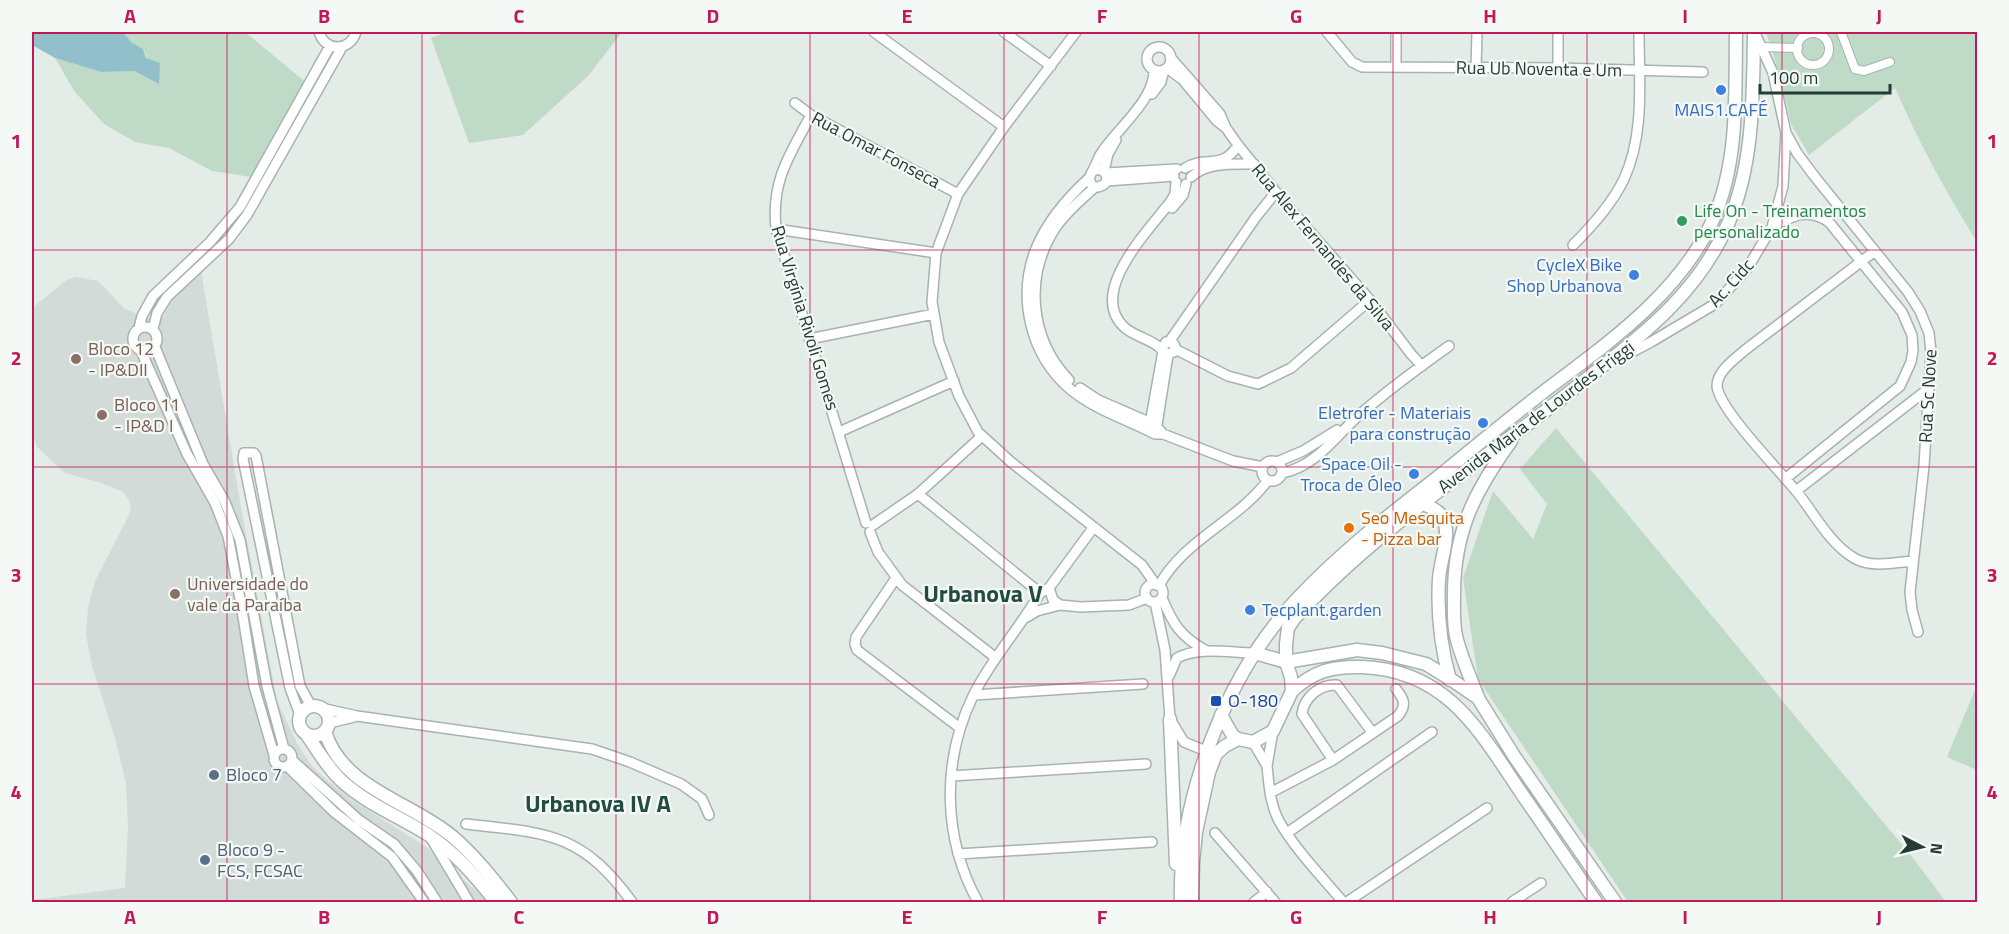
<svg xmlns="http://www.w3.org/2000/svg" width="2009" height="934" viewBox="0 0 2009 934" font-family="'Titillium Web',sans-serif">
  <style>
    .built { fill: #d2dbd7 }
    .green { fill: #bfdac7 }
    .water { fill: #92c0ca }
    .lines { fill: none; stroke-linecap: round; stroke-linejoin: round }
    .pedestrian-casing { stroke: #a7b3af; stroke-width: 10 }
    .minor-casing { stroke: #a7b3af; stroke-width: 12 }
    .tertiary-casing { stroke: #a7b3af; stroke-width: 15 }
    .pedestrian { stroke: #fff; stroke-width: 8 }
    .minor { stroke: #fff; stroke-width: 9 }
    .tertiary { stroke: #fff; stroke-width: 12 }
    .grid { fill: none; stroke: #c2185b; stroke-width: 1.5; stroke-opacity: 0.55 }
    .shop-dot { fill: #3f7fe0; stroke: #f4f9f6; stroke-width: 2 }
    .leisure-dot { fill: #2e9e5b; stroke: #f4f9f6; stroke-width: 2 }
    .education-dot { fill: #8d6e63; stroke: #f4f9f6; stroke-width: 2 }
    .food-dot { fill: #e8710a; stroke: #f4f9f6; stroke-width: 2 }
    .transit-dot { fill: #1a4fb4; stroke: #f4f9f6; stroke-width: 2 }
    .service-dot { fill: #5c6f8a; stroke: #f4f9f6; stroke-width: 2 }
    .labels { text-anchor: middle; stroke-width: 4.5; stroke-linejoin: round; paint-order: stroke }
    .street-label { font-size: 18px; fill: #253b36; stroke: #f4f9f6 }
    .shop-label { font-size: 18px; fill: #366cbe; stroke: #f4f9f6; text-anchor: end }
    .leisure-label { font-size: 18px; fill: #27864d; stroke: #f4f9f6; text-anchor: start }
    .education-label { font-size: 18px; fill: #785e54; stroke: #f4f9f6; text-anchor: start }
    .food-label { font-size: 18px; fill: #c56008; stroke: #f4f9f6; text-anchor: start }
    .transit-label { font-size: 18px; fill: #164399; stroke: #f4f9f6; text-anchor: start }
    .service-label { font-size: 18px; fill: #4e5e75; stroke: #f4f9f6; text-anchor: start }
    .district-label { font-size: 24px; font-weight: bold; fill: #234b43; stroke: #f4f9f6 }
    .neatline { fill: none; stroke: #c2185b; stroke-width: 2 }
    .grid-label { font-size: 20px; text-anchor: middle; font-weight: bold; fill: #c2185b }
  </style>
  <rect width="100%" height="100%" fill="#e4ece8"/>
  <path class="built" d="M201,271l41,242 35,188 20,42 12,19 12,13 28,23 76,48 64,56h-457v-2l93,-12 3,-63 -2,-42 -11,-45 -23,-72 -6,-32 2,-26 7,-27 34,-66 2,-9 -2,-6 -6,-8 -22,-9 -36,-10 -28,-26 -5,-12v-127l33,-27 10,-4 7,1 16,3 27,28 34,14 15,-26z"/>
  <path class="green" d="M123,32h122l64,53 -52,93 -45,-7 -43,-23 -34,-6 -31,-18 -29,-32 -20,-34 46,14 33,-1 25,13 -16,-35 -12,-7z
    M447,32h175l-34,44 -65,59 -54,8 -38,-105z
    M1766,32h211v210c-31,-50 -58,-99 -82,-154l-86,67 -18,-31 -12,-51z
    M1556,428l357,430 33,44h-318l-150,-223 -15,-101 30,-87 40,48 14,-35 -27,-35z
    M1977,685v85l-30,-13z"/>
  <path class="water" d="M32,32h91l8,10 12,7 3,9 14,5 -1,21 -25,-13 -33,1 -46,-14 -23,-13z"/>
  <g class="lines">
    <g class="pedestrian-casing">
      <path id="pedestrian" d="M1841,32l14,37 9,2 26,-9
        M1797 49a16 16 0 1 1 32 0a16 16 0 1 1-32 0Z
        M1761,47l37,1"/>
    </g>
    <g class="minor-casing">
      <path id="minor" d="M319,32c6,20 31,20 37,0
        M874,32l130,95
        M1004,32l47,34
        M1076,32l-72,95 -46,67 -22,59 -4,49 7,40 20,54 19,36 33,30 131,103 14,20
        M1327,32l25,30 10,5 196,1 145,4
        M1147 59a12 12 0 1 1 24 0a12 12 0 1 1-24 0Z
        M1170,57l50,57 6,14 12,17 46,57 86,98 41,54 11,12
        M1396,67v-35
        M1167,68l15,11 34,41 10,8
        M1476,68l1,-36
        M1558,68v-36
        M1152,94l9,-12 3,-12
        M795,103l16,12 147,79
        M811,115c-22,41 -40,66 -35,114l90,294
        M1786,133l11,20 18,24 93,115 12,19 9,22 2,19 -7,114 -14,126 2,18 6,22
        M1185,168c21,-13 37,3 53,-23
        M1093,171l6,-2 7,4 1,8c-4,6 -14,10 -17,0 -2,-5 2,-8 4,-13 3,-5 4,-11 8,-16 16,-24 52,-52 52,-81
        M1104,171l4,-17 8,-14
        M1106,173l71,-4
        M1191,177c16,-15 43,-13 63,-13
        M1089,178c-22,20 -43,45 -54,73 -18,48 -4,105 35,138 25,21 56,30 85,45h8l70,27 30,6
        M1107,181l67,-5
        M1172,208l11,-13 3,-11
        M1772,227c20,-11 36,-20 57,-5l73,90 10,23 1,16 -2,11 -11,24 -115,93
        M776,229l160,24
        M1573,245c20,-20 39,-41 51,-66 21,-45 15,-100 15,-147
        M1875,251l-130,99c-10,9 -28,21 -28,36 1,10 11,24 17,32 19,26 42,49 63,74 17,21 32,51 57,66 17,10 39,5 58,3
        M133 339a12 12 0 1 1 24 0a12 12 0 1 1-24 0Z
        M139,328l3,-12 11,-20 57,-54 30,-35 90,-161
        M153,329l4,-16 10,-16 62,-58 18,-24 95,-168
        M809,339l125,-25
        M1169,342l87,-125 20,-25
        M155,347l48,117 22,38 15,38 27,146 17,63
        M1162,349l4,-7 7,1 2,3 -1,6 -8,2c-2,-2 -4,-4 -6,-6 -9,-9 -25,-11 -36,-21 -37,-35 25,-97 47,-126l4,-7 1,-12
        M1175,349l53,27 30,8 33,-16 79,-68
        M141,351l46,103 28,49 13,33 13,68 13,82 20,69
        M1615,361l36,-19 64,-38 32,-35 25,-42 11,-41 3,-53 -13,-60 -18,-40
        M1069,380c-40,-42 -45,-105 -13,-153 11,-16 26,-28 39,-40
        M1080,388l18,12 53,23 6,4 6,7
        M1149,429l14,-78
        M1156,431l12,-76
        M839,432l115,-51
        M1262 471a10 10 0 1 1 20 0a10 10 0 1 1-20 0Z
        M1277,462l26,-11 34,-21
        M1282,473c33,-6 53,-36 76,-57 29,-25 60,-48 91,-70
        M1796,491l132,-102
        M918,494l122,99
        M873,525l45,-31 64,-58
        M870,532l8,20 24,33 94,73
        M896,578l-40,59 -1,7 2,6 103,78
        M1145 593a9 9 0 1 1 18 0a9 9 0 1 1-18 0Z
        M1159,586c24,-46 79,-65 109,-106
        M1049,588l4,12 7,5 21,2 48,-2 18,-7
        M1162,598c11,26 18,38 43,52
        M1155,602l10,48 5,69 14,23 27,11
        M1027,617l10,-6 23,-6
        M1169,676l8,-18c21,-12 54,-5 78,-5
        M974,695l169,-11
        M321,708l36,8 235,33 38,13 51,22 21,15 7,16
        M300,715l-10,-27 -47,-229 1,-6h10l2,3 44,230 11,20
        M329,723l25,-6
        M1253,742l14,24 6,-35
        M274 758a9 9 0 1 1 18 0a9 9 0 1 1-18 0Z
        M292,760l67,60 35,24 23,27 20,31
        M1333,760l-31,-46c2,-17 18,-30 35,-29l35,47
        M287,766l47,46 58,45 32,45
        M1267,766c2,19 3,38 12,55 15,27 44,57 64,81
        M951,776l195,-12
        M1270,793l63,-33 65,-44c9,-11 6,-17 -2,-27
        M466,824c81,9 115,8 166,78
        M1215,833l60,69
        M1287,833l145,-101
        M432,840l37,62
        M958,854l194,-12
        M978,902c-35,-63 -37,-140 -5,-206 18,-37 47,-68 67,-103l9,-5 44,-60
        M1254,902l13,-10
        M1347,902l140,-94
        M1512,902l29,-19"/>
    </g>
    <g class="tertiary-casing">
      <path id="tertiary" d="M1422,504c10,3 21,8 23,20 4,17 -5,38 -6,55 -2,34 2,69 11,101
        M1255,653l31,9 71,-12 25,3 44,11 23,14 29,20 36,58 101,146
        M1292,691c22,-20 40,-25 70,-24 87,3 119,67 162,130 24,35 48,70 72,105
        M1478,697c-8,-20 -17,-40 -22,-61 -3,-14 -2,-28 -2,-42 0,-63 21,-103 57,-153
        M299 721a15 15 0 1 1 30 0a15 15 0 1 1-30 0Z
        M1221,715l12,21 5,3
        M1170,719l6,145
        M325,731c16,57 87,71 128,106 22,19 40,42 58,65
        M307,735c11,16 22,35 37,48 24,21 56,34 83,51 28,18 49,43 69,68
        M1181,902c-3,-103 45,-229 117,-304 44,-47 95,-86 145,-125 34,-28 68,-56 103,-83 62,-47 133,-96 167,-170 26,-59 22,-125 23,-188
        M1192,902l1,-39 3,-31 13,-60 7,-18 9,-8 13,-7 15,3 20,-11 19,-40 -1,-14 -5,-15v-18l2,-16 6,-9c82,-90 186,-156 281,-231 61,-49 120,-89 153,-164 26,-60 25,-128 26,-192"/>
    </g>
    <use href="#pedestrian" class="pedestrian"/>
    <use href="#minor" class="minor"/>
    <use href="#tertiary" class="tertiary"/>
  </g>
  <path class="grid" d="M227,32v870M422,32v870M616,32v870M810,32v870M1004,32v870M1199,32v870M1393,32v870M1587,32v870M1782,32v870M32,250h1946M32,467h1946M32,684h1946"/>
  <g class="shop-dot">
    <circle cx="1721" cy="90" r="6"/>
    <circle cx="1634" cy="275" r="6"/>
    <circle cx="1483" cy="423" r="6"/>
    <circle cx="1414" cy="474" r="6"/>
    <circle cx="1250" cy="610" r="6"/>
  </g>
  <circle class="leisure-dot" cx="1682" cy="221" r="6"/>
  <g class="education-dot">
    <circle cx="76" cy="359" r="6"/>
    <circle cx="102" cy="415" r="6"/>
    <circle cx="175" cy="594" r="6"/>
  </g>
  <circle class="food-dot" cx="1349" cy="528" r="6"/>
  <rect class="transit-dot" x="1210" y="695" width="12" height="12" rx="3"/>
  <g class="service-dot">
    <circle cx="214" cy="775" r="6"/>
    <circle cx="205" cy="860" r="6"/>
  </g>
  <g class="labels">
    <g class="street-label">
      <text transform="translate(1539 69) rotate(1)" y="6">Rua Ub Noventa e Um</text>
      <text transform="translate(876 150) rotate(28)" y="6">Rua Omar Fonseca</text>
      <text transform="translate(1323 247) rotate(50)" y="6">Rua Alex Fernandes da Silva</text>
      <text transform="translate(1731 283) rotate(-48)" y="6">Ac. Cidc</text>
      <text transform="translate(805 318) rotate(73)" y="6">Rua Virgínia Rivoli Gomes</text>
      <text transform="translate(1928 396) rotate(-87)" y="6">Rua Sc Nove</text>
      <text transform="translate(1536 417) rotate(-37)" y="6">Avenida Maria de Lourdes Friggi</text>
    </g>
    <g class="shop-label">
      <text x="1721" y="116" text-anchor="middle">MAIS1.CAFÉ</text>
      <text x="1622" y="271">CycleX Bike<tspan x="1622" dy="21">Shop Urbanova</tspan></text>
      <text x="1471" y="419">Eletrofer - Materiais<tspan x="1471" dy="21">para construção</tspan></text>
      <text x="1402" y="470">Space Oil -<tspan x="1402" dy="21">Troca de Óleo</tspan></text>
      <text x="1262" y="616" text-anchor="start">Tecplant.garden</text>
    </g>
    <g class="leisure-label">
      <text x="1694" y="217">Life On - Treinamentos<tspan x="1694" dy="21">personalizado</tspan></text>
    </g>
    <g class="education-label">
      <text x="88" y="355">Bloco 12<tspan x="88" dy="21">- IP&amp;DII</tspan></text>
      <text x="114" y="411">Bloco 11<tspan x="114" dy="21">- IP&amp;D I</tspan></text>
      <text x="187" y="590">Universidade do<tspan x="187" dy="21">vale da Paraíba</tspan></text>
    </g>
    <g class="food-label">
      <text x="1361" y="524">Seo Mesquita<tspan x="1361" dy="21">- Pizza bar</tspan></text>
    </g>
    <g class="transit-label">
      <text x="1228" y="707">O-180</text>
    </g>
    <g class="service-label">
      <text x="226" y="781">Bloco 7</text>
      <text x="217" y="856">Bloco 9 -<tspan x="217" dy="21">FCS, FCSAC</tspan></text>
    </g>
    <g class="district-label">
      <text x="983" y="602">Urbanova V</text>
      <text x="598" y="812">Urbanova IV A</text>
    </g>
  </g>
  <rect width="2009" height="934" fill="none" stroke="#f4f9f6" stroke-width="66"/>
  <g transform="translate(1922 847) rotate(97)" stroke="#f4f9f6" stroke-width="4.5" paint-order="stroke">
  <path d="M0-4.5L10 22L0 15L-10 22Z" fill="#253b36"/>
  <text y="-9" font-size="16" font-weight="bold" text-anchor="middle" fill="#253b36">N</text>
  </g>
  <path d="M1760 84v9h130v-9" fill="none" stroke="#253b36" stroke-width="3"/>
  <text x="1769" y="84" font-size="18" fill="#253b36" stroke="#f4f9f6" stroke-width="4.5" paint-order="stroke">100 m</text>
  <rect x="33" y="33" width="1943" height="868" class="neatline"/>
  <g class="grid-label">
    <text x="130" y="23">A</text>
    <text x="324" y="23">B</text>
    <text x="519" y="23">C</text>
    <text x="713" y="23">D</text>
    <text x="907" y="23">E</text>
    <text x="1102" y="23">F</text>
    <text x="1296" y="23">G</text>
    <text x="1490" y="23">H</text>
    <text x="1685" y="23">I</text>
    <text x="1879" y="23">J</text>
    <text x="16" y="148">1</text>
    <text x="1992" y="148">1</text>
    <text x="16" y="365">2</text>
    <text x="1992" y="365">2</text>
    <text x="16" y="582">3</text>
    <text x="1992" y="582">3</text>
    <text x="16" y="799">4</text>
    <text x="1992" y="799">4</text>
    <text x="130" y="924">A</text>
    <text x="324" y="924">B</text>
    <text x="519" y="924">C</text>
    <text x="713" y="924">D</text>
    <text x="907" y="924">E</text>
    <text x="1102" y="924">F</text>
    <text x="1296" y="924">G</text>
    <text x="1490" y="924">H</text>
    <text x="1685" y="924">I</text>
    <text x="1879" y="924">J</text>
  </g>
</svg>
